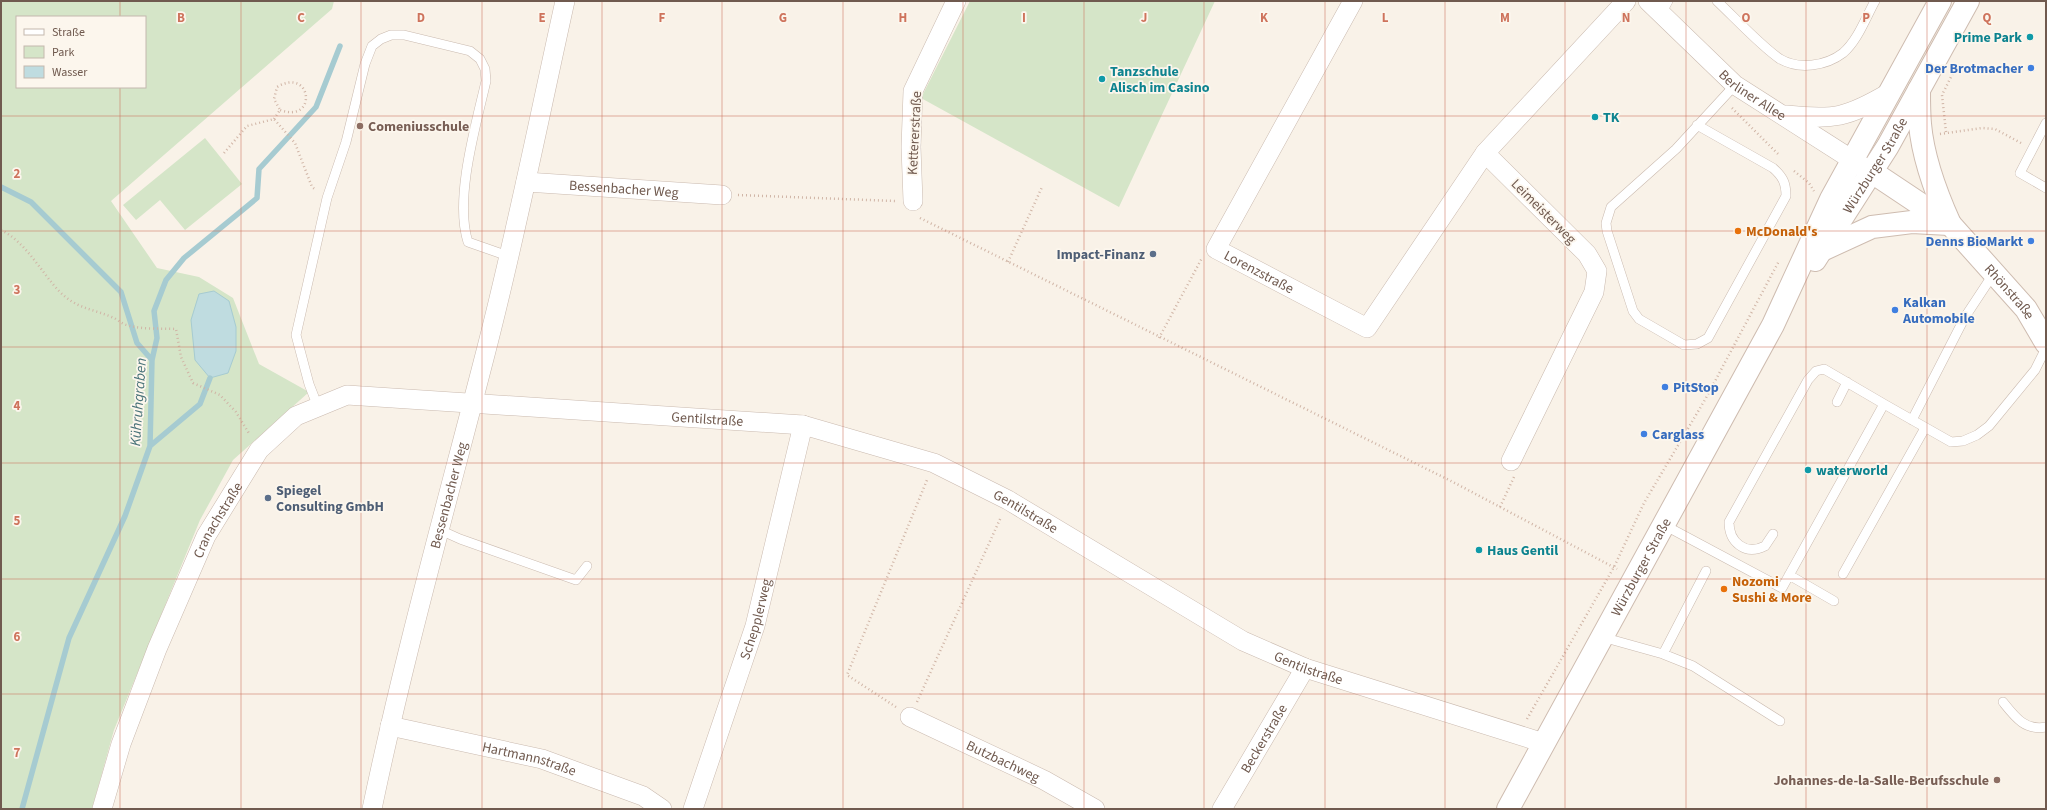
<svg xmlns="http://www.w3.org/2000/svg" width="2047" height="810" viewBox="0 0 2047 810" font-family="'Source Sans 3',sans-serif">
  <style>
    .green { fill: #d5e5c8; fill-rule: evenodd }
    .water { fill: #bfdce0; stroke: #a6cbd1 }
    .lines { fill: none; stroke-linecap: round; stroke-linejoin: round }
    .stream { stroke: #a6cbd1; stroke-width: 5.5 }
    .lane-casing { stroke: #cabaaf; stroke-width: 10 }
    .street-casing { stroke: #cabaaf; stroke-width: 20 }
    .secondary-casing { stroke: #cebcb0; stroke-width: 24 }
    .path { stroke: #d0b5a6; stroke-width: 2.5; stroke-dasharray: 1 3; stroke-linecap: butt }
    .lane { stroke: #fff; stroke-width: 9 }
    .street { stroke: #fff; stroke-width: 19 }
    .secondary { stroke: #fff; stroke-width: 22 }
    .grid { fill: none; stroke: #ce735c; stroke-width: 1; stroke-opacity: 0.55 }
    .culture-dot { fill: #0f9aa8; stroke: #fcf6ed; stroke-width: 1.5 }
    .shop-dot { fill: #3f7fe0; stroke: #fcf6ed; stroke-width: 1.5 }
    .education-dot { fill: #8d6e63; stroke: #fcf6ed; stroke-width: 1.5 }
    .food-dot { fill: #e8710a; stroke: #fcf6ed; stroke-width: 1.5 }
    .service-dot { fill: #5c6f8a; stroke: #fcf6ed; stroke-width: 1.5 }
    .labels { text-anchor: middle; stroke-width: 3.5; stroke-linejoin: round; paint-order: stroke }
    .culture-label { font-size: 14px; font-weight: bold; fill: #0d838f; stroke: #fcf6ed; text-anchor: start }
    .shop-label { font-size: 14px; font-weight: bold; fill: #366cbe; stroke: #fcf6ed; text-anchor: start }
    .street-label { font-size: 14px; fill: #705a4f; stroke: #fcf6ed }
    .education-label { font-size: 14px; font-weight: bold; fill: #785e54; stroke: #fcf6ed; text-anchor: start }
    .food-label { font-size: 14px; font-weight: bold; fill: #c56008; stroke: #fcf6ed; text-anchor: start }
    .service-label { font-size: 14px; font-weight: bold; fill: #4e5e75; stroke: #fcf6ed; text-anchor: end }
    .water-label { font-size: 15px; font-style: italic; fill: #497379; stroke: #fcf6ed }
    .grid-label { font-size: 13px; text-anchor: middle; font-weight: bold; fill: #ce735c; stroke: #fcf6ed; stroke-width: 3.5; stroke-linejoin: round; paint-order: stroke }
  </style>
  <rect width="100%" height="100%" fill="#f9f2e8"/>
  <path class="green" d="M1,1h333l-2,8 -221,192 46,67 42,9 34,21 26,66 50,28 -76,68 -33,60 -86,210 -22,79h-91zM17,17h128v70h-128z
    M970,1h245l-96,206 -198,-109z
    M205,138l37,46 -57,46 -25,-30 -24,20 -13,-15z"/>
  <path class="water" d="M214,291l15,10 7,26v24l-8,22 -18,5 -15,-18 -4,-40 8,-26z"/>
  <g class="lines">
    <path class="stream" d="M1,187l30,15 90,90 16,51 15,17
      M150,446l50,-42 10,-26
      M22,809l47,-171 56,-122 25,-70 2,-86 5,-22 -3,-27 12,-31 18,-22 73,-60 2,-29 57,-62 24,-61"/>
    <g class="lane-casing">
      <path id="lane" d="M1717,1c18,17 44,45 63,58 19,11 46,7 63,-6 15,-13 23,-36 32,-52
        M1661,14l7,-13
        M2046,123l-26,50 26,15
        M1697,125l76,43c10,9 13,15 13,28l-78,142 -11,6 -13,1 -45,-26 -6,-8 -26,-80 -1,-8 5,-16 65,-58 59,-64
        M1837,402l10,-20
        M318,407l-9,-23 -13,-49 31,-137 19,-56 19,-78 7,-18 9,-7 10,-4h13l66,16 10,8 5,10 1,12c-10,44 -32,118 -18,161l40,14
        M1912,420l53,-103 29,-44
        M1664,525l118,63 102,-184 67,38 12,-1 14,-6 12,-9 46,-56 11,-22
        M440,530l20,9 116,41 11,-14
        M1773,534l-8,12c-20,10 -36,-4 -36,-24l79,-142 8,-9 8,-2 60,35
        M1843,574l82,-146
        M1789,575l45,26
        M1602,637l61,17 30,12 87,55
        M1663,654l43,-83
        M2003,702c12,15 22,29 43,25"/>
    </g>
    <g class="street-casing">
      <g id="street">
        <path id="s1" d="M1353,1l-137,248 151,79 118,-175"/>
        <path id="s2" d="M1648,1l87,84 130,83"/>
        <path d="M1786,115c49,5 60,3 103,-22"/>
        <path id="s3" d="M526,182l196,13"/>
        <path d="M913,201l-2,-54 2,-56 43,-90"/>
        <path d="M1511,461l83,-169 3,-21 -10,-17 -102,-101 141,-152"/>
        <path id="s4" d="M910,717l134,63 51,29"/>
        <path id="s5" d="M390,726l152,33 101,37 19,13"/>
        <path id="s6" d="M102,809l19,-65 36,-95 49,-113 53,-86 37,-34 51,-21 456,30 131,38 74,37 235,141 62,27 239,75"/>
        <path id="s7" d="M372,809c32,-154 75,-306 114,-458 30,-116 53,-233 79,-350"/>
        <path id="s8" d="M693,809l62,-183 48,-201"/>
        <path id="s9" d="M1222,809l83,-141"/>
      </g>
    </g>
    <g class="secondary-casing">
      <g id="secondary">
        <path d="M1919,90c0,11 0,23 1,34 3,35 16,69 30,100"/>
        <path id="s10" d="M1872,172l78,52 76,85 20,34"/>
        <path d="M1822,250l50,-23 40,-5 37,2"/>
        <path id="s11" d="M1815,260l73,-114 80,-145"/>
        <path id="s12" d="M1508,809l265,-484 58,-126 109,-198"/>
      </g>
    </g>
    <path class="path" d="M1732,108l46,46
      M274,119l6,-9 -6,-11 3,-12c35,-21 41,37 3,23
      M1946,132l-4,-37 13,-26
      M1940,134l42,-6 13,1 26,14
      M224,153l23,-27 27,-7 21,24 17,44 4,3
      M1794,171l15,12 5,8
      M738,195l157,6
      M920,218l533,264 164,87
      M1,230c25,12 40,42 58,61 17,18 35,18 55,27 4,2 8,6 13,7 16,5 33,3 49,4l5,28 12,26 27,12 16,17 14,23
      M1008,262l34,-75
      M1159,338l43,-80
      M1500,507l14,-30
      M917,702l84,-185
      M896,707l-49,-32 80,-195
      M1527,719l87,-152 30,-64 62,-105 73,-137"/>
    <use href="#lane" class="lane"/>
    <use href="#street" class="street"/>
    <use href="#secondary" class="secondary"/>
  </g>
  <path class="grid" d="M120,1v16M241,1v808M361,1v808M482,1v808M602,1v808M722,1v808M843,1v808M963,1v808M1084,1v808M1204,1v808M1325,1v808M1445,1v808M1565,1v808M1686,1v808M1806,1v808M1927,1v808M120,87v722M1,116h2045M1,231h2045M1,347h2045M1,463h2045M1,579h2045M1,694h2045"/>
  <g class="culture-dot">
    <circle cx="2030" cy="37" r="4"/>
    <circle cx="1102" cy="79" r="4"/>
    <circle cx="1595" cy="117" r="4"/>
    <circle cx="1808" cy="470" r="4"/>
    <circle cx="1479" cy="550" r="4"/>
  </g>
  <g class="shop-dot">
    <circle cx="2031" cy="68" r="4"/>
    <circle cx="2031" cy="241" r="4"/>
    <circle cx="1895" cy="310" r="4"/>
    <circle cx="1665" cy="387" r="4"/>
    <circle cx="1644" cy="434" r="4"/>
  </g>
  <g class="education-dot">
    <circle cx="360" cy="126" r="4"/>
    <circle cx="1997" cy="780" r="4"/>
  </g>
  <g class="food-dot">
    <circle cx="1738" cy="231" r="4"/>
    <circle cx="1724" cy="589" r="4"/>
  </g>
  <g class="service-dot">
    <circle cx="1153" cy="254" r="4"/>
    <circle cx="268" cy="498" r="4"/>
  </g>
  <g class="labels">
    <g class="culture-label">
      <text x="2022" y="42" text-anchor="end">Prime Park</text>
      <text x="1110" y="76">Tanzschule<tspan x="1110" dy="16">Alisch im Casino</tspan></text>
      <text x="1603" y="122">TK</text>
      <text x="1816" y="475">waterworld</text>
      <text x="1487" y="555">Haus Gentil</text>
    </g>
    <g class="shop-label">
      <text x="2023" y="73" text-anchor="end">Der Brotmacher</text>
      <text x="2023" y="246" text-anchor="end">Denns BioMarkt</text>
      <text x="1903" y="307">Kalkan<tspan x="1903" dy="16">Automobile</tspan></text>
      <text x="1673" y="392">PitStop</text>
      <text x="1652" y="439">Carglass</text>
    </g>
    <g class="street-label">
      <text dy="5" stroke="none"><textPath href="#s2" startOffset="141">Berliner Allee</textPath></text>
      <text transform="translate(914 133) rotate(-87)" y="5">Kettererstraße</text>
      <text dy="5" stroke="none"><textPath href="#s11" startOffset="112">Würzburger Straße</textPath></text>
      <text dy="5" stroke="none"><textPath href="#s3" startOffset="98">Bessenbacher Weg</textPath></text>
      <text transform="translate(1544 211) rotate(45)" y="5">Leimeisterweg</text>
      <text dy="5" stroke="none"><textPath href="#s1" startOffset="332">Lorenzstraße</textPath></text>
      <text dy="5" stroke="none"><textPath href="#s10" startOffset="184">Rhönstraße</textPath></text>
      <text dy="5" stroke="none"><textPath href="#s6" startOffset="860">Gentilstraße</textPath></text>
      <text dy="5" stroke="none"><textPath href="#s7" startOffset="323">Bessenbacher Weg</textPath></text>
      <text dy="5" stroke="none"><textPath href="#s6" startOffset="1196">Gentilstraße</textPath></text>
      <text dy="5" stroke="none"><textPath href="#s6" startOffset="312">Cranachstraße</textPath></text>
      <text dy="5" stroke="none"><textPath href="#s12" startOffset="276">Würzburger Straße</textPath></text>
      <text dy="5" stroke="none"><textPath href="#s8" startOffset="200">Schepplerweg</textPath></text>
      <text dy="5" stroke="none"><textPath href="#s6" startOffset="1520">Gentilstraße</textPath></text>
      <text dy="5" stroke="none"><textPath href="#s9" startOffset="82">Beckerstraße</textPath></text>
      <text dy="5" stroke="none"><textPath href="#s5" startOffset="143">Hartmannstraße</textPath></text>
      <text dy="5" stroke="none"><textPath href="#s4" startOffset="103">Butzbachweg</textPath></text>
    </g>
    <g class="education-label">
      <text x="368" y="131">Comeniusschule</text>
      <text x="1989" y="785" text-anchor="end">Johannes-de-la-Salle-Berufsschule</text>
    </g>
    <g class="food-label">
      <text x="1746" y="236">McDonald's</text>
      <text x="1732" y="586">Nozomi<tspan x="1732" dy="16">Sushi &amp; More</tspan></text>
    </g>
    <g class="service-label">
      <text x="1145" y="259">Impact-Finanz</text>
      <text x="276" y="495" text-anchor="start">Spiegel<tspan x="276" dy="16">Consulting GmbH</tspan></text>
    </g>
    <g class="water-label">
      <text transform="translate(138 402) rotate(-86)" y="5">Kühruhgraben</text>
    </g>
  </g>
  <g class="grid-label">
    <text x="181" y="22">B</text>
    <text x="301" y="22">C</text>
    <text x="421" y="22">D</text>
    <text x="542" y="22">E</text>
    <text x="662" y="22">F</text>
    <text x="783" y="22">G</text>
    <text x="903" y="22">H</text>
    <text x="1024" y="22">I</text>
    <text x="1144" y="22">J</text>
    <text x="1264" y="22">K</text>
    <text x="1385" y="22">L</text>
    <text x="1505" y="22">M</text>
    <text x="1626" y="22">N</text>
    <text x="1746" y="22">O</text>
    <text x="1866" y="22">P</text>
    <text x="1987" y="22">Q</text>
    <text x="17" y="178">2</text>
    <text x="17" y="294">3</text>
    <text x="17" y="410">4</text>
    <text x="17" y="525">5</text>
    <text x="17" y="641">6</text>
    <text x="17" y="757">7</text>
  </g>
  <rect width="2047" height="810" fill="none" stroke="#705a4f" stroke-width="4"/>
  <rect x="16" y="16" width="130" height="72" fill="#fcf6ed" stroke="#c4b8ae"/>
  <rect x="24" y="29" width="20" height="6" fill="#ffffff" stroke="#c4b8ae"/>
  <text x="52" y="36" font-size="12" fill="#705a4f">Straße</text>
  <rect x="24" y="46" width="20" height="12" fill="#d5e5c8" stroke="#c4b8ae"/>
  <text x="52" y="56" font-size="12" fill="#705a4f">Park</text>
  <rect x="24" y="66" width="20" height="12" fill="#bfdce0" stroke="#c4b8ae"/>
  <text x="52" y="76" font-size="12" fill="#705a4f">Wasser</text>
</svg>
